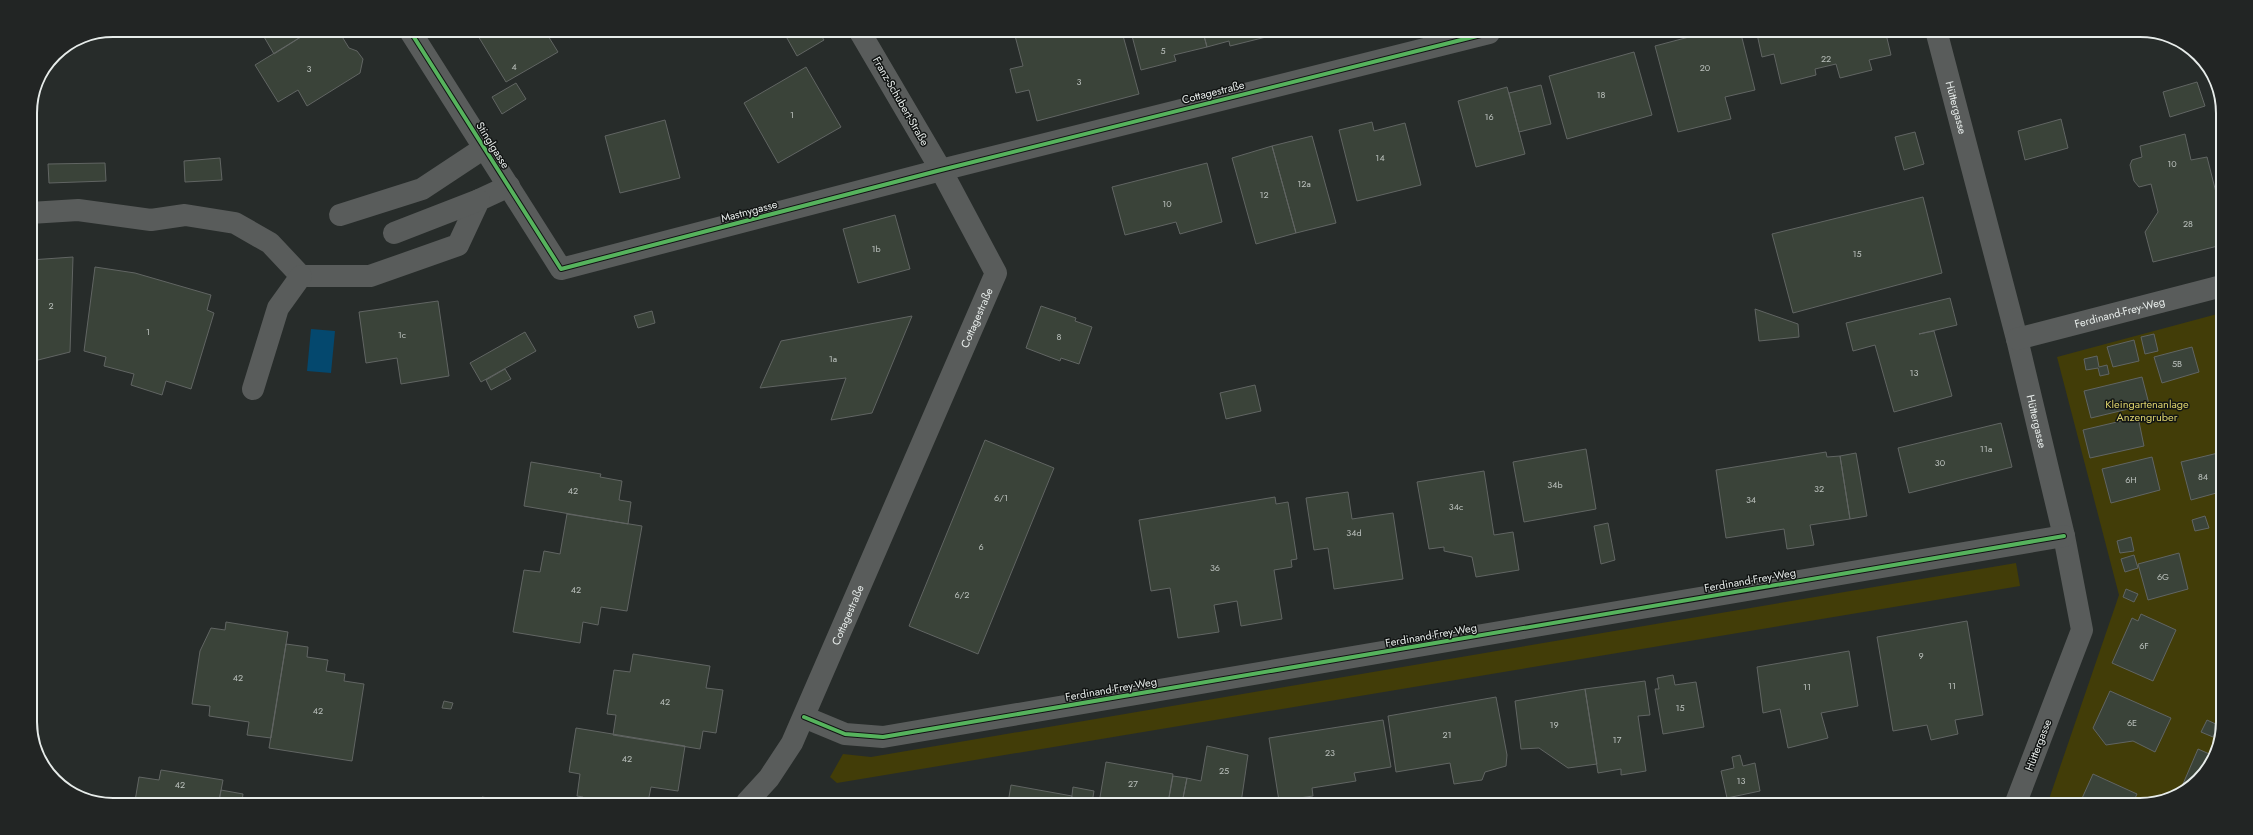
<svg xmlns="http://www.w3.org/2000/svg" width="2253" height="835" viewBox="0 0 2253 835" font-family="Jost,sans-serif">
  <style>
    .green { fill: #423d08 }
    .water { fill: #04486e }
    .building { fill: #3a4339; stroke: #616563 }
    .lines { fill: none; stroke-linecap: round; stroke-linejoin: round }
    .minor { stroke: #595c5b; stroke-width: 22 }
    .cycleway-casing { stroke: #111413; stroke-width: 6 }
    .cycleway { stroke: #56b35d; stroke-width: 4 }
    .labels { text-anchor: middle; stroke-width: 3; stroke-linejoin: round; paint-order: stroke }
    .number-label { font-size: 9px; fill: #bcc2be }
    .street-label { font-size: 11px; fill: #e7ecea; stroke: #111413 }
    .park-label { font-size: 11px; fill: #ddd26c; stroke: #111413 }
    .rim { fill: none; stroke: #e7ecea; stroke-width: 2 }
  </style>
  <rect width="100%" height="100%" fill="#272c2a"/>
  <path class="green" d="M2221,313l-2,436 -29,39 -50,17h-93l72,-210 -62,-238z
    M2016,563l4,23 -1183,197 -7,-6 13,-23 28,3z"/>
  <path class="water" d="M311,329l24,2 -4,42 -24,-2z"/>
  <path class="building" d="M260,30h52l-38,24z
    M312,30h26l11,18 8,3 6,8 -3,14 -53,33 -9,-16 -20,12 -23,-37z
    M475,31h70l13,21 -52,30z
    M783,31l36,1 5,8 -27,16z
    M1014,32h108l17,62 -102,27 -8,-31 -13,3 -6,-24 13,-3z
    M1131,32h72l4,15 -33,8 2,6 -35,9z
    M1203,32l62,1 1,4 -36,9 -1,-5 -22,6z
    M1704,33l37,1 14,56 -30,7 6,22 -53,13 -23,-86z
    M1757,34h129l5,21 -22,5 3,10 -32,8 -4,-14 -21,5 1,6 -35,9 -7,-30 -12,3z
    M1634,52l18,63 -85,24 -18,-63z
    M806,67l35,60 -63,36 -34,-60z
    M2197,82l8,24 -35,11 -7,-25z
    M516,83l10,16 -24,15 -10,-17z
    M1541,85l10,39 -32,8 -10,-39z
    M1507,87l18,67 -49,13 -18,-66z
    M2061,119l7,29 -43,12 -7,-29z
    M665,120l15,58 -60,15 -15,-57z
    M1372,122l2,9 31,-8 16,62 -64,16 -18,-71z
    M1915,132l9,32 -20,6 -9,-33z
    M2185,134l6,26 16,-3 15,59v29l-69,17 -8,-30 13,-20 -7,-28 -12,3 -5,-6 -4,-16 2,-5 10,-3 -2,-11z
    M1312,136l24,87 -40,10 -24,-87z
    M1272,146l24,87 -40,11 -24,-86z
    M220,158l2,22 -37,2 -1,-21z
    M105,163l1,18 -57,2 -1,-19z
    M1207,163l15,59 -42,12 -4,-12 -51,13 -13,-48z
    M1923,197l19,76 -149,40 -21,-79z
    M895,215l15,54 -52,14 -15,-54z
    M73,257l-3,95 -40,10v-102z
    M95,267l40,6 76,22 -4,15 7,3 -23,76 -25,-8 -4,14 -31,-10 3,-11 -30,-8 2,-9 -22,-6z
    M1950,298l7,27 -38,9 15,-3 18,65 -58,16 -19,-67 -22,6 -7,-28z
    M438,301l11,75 -48,8 -4,-26 -31,5 -7,-51z
    M1041,306l35,12 -1,3 17,6 -13,37 -18,-6 -1,3 -34,-13z
    M1755,309l43,15 1,13 -40,4z
    M652,311l3,12 -17,5 -4,-12z
    M912,316l-40,97 -41,7 15,-42 -86,10 21,-47z
    M525,332l11,19 -55,31 -11,-19z
    M2154,334l4,17 -13,3 -4,-17z
    M2134,340l5,21 -26,6 -6,-20z
    M2192,347l7,25 -37,11 -8,-26z
    M2097,356l2,11 8,-2 2,9 -9,2 -2,-8 -12,2 -2,-11z
    M505,369l6,10 -20,11 -5,-10z
    M2142,377l7,27 -58,14 -7,-27z
    M1255,385l6,26 -35,8 -6,-26z
    M2138,417l6,29 -54,12 -7,-28z
    M2001,423l11,44 -103,26 -11,-45z
    M985,440l69,28 -76,186 -69,-28z
    M1586,449l10,60 -72,13 -11,-60z
    M1826,452l1,5 13,-1 10,63 -40,6 4,20 -27,4 -3,-20 -58,9 -10,-68z
    M1856,453l11,63 -17,3 -10,-63z
    M2218,453l2,8v31l-29,8 -10,-38z
    M2152,457l8,33 -49,13 -9,-34z
    M531,462l70,12 -1,3 22,4 -3,19 12,2 -3,22 -104,-18z
    M1484,471l10,64 19,-3 6,38 -43,7 -4,-20 -28,-6v-4l-15,2 -12,-67z
    M1348,492l4,27 41,-6 10,66 -69,10 -6,-41 -14,2 -8,-52z
    M1275,497l1,7 12,-2 9,57 -6,1 1,7 -18,3 8,49 -41,7 -4,-25 -23,4 5,27 -41,6 -8,-50 -19,3 -12,-71z
    M567,514l75,12 -15,85 -26,-4 -3,18 -15,-3 -3,21 -67,-11 11,-62 16,2 4,-21 16,3z
    M2205,516l4,12 -14,3 -3,-11z
    M1608,523l7,37 -14,4 -7,-38z
    M2131,537l3,14 -14,2 -3,-12z
    M2179,553l9,36 -40,11 -10,-36z
    M2134,555l4,13 -13,4 -4,-13z
    M2126,589l12,5 -4,8 -11,-5z
    M2141,614l35,16 -23,51 -41,-18 20,-45 6,3z
    M1967,621l16,94 -28,5 3,14 -27,6 -4,-15 -34,6 -16,-94z
    M226,622l62,10 -17,106 -24,-3 2,-13 -40,-6 1,-10 -18,-2 8,-53 11,-23 14,2z
    M286,644l22,3 -1,10 21,3 -2,11 19,3 -1,7 20,3 -12,77 -83,-13z
    M1849,651l9,55 -37,7 7,25 -40,10 -8,-39 -17,4 -6,-46z
    M633,654l77,12 -4,22 17,2 -7,43 -13,-2 -3,18 -87,-14 3,-20 -9,-1 7,-44 16,2z
    M1673,675l2,10 21,-3 8,45 -41,7 -8,-45h4l-2,-11z
    M1645,681l5,34 -12,1 8,55 -25,4v-6l-23,4 -13,-84z
    M1585,689l12,75 -29,4 -29,-20 -18,1 -6,-48z
    M2110,691l61,27 -16,34 -22,-11 -27,4 -13,-17z
    M1496,697l11,58 -1,11 -21,6 -3,8 -28,4 -4,-21 -54,9 -8,-56z
    M444,701l9,2 -2,6 -9,-1z
    M1383,720l8,47 -37,6 2,8 -44,7 1,8 -34,5 -10,-63z
    M2207,720l11,5 -5,12 -12,-5z
    M576,728l109,18 -7,45 -27,-4 -3,15h-66l1,-5 -6,-1 3,-22 -11,-2z
    M1207,746l41,9 -7,48h-59l5,-25 14,3z
    M2198,749l16,7 -24,32 -10,3z
    M1740,755l3,11 12,-3 5,28 -33,7 -6,-27 13,-3 -2,-11z
    M1106,762l67,12 -5,29h-69z
    M161,770l62,10 -4,21h-84l4,-24 20,3z
    M2093,774l44,20 -5,11h-53z
    M1173,776l14,2 -5,25h-14z
    M1011,785l61,11 -1,7h-63z
    M1073,787l21,4 -2,12h-21z
    M75,789l14,7 -2,5 -13,-9z
    M221,790l22,4 -1,7h-23z
    M482,797l25,4h-26z"/>
  <g class="lines">
    <g class="minor">
      <path d="M410,31l151,238 380,-99 548,-137"/>
      <path id="s1" d="M1937,34l80,305 47,197 18,94 -67,175"/>
      <path d="M30,213l48,-3 73,10 34,-5 50,8 35,20 31,33h69l88,-31 21,-45 30,-14"/>
      <path d="M340,215l82,-26 62,-41"/>
      <path d="M394,233l85,-33"/>
      <path id="s2" d="M2017,339l205,-53"/>
      <path d="M253,389l25,-81 23,-32"/>
      <path d="M804,717l41,17 38,3 1181,-201"/>
      <path id="s3" d="M747,802l22,-24 23,-35 204,-470 -55,-103 -81,-138"/>
    </g>
    <g class="cycleway-casing">
      <path id="cycleway" d="M410,31l151,238 380,-99 548,-137
        M804,717l41,17 38,3 1181,-201"/>
    </g>
    <use href="#cycleway" class="cycleway"/>
  </g>
  <g class="labels">
    <g class="number-label">
      <text x="1163" y="54">5</text>
      <text x="1826" y="62">22</text>
      <text x="514" y="70">4</text>
      <text x="1705" y="71">20</text>
      <text x="309" y="72">3</text>
      <text x="1079" y="85">3</text>
      <text x="1601" y="98">18</text>
      <text x="792" y="118">1</text>
      <text x="1489" y="120">16</text>
      <text x="1380" y="161">14</text>
      <text x="2172" y="167">10</text>
      <text x="1304" y="187">12a</text>
      <text x="1264" y="198">12</text>
      <text x="1167" y="207">10</text>
      <text x="2188" y="227">28</text>
      <text x="876" y="252">1b</text>
      <text x="1857" y="257">15</text>
      <text x="51" y="309">2</text>
      <text x="148" y="335">1</text>
      <text x="402" y="338">1c</text>
      <text x="1059" y="340">8</text>
      <text x="833" y="362">1a</text>
      <text x="2177" y="367">5B</text>
      <text x="1914" y="376">13</text>
      <text x="1986" y="452">11a</text>
      <text x="1940" y="466">30</text>
      <text x="2203" y="480">84</text>
      <text x="2131" y="483">6H</text>
      <text x="1555" y="488">34b</text>
      <text x="1819" y="492">32</text>
      <text x="573" y="494">42</text>
      <text x="1001" y="501">6/1</text>
      <text x="1751" y="503">34</text>
      <text x="1456" y="510">34c</text>
      <text x="1354" y="536">34d</text>
      <text x="981" y="550">6</text>
      <text x="1215" y="571">36</text>
      <text x="2163" y="580">6G</text>
      <text x="576" y="593">42</text>
      <text x="962" y="598">6/2</text>
      <text x="2144" y="649">6F</text>
      <text x="1921" y="659">9</text>
      <text x="238" y="681">42</text>
      <text x="1952" y="689">11</text>
      <text x="1807" y="690">11</text>
      <text x="665" y="705">42</text>
      <text x="1680" y="711">15</text>
      <text x="318" y="714">42</text>
      <text x="2132" y="726">6E</text>
      <text x="1554" y="728">19</text>
      <text x="1447" y="738">21</text>
      <text x="1617" y="743">17</text>
      <text x="1330" y="756">23</text>
      <text x="627" y="762">42</text>
      <text x="1224" y="774">25</text>
      <text x="1741" y="784">13</text>
      <text x="1133" y="787">27</text>
      <text x="180" y="788">42</text>
    </g>
    <g class="street-label">
      <text transform="translate(1213 92) rotate(-14)" y="4">Cottagestraße</text>
      <text transform="translate(901 101) rotate(60)" y="4">Franz-Schubert-Straße</text>
      <text dy="4" stroke="none"><textPath href="#s1" startOffset="76">Hüttergasse</textPath></text>
      <text transform="translate(493 145) rotate(58)" y="4">Stinglgasse</text>
      <text transform="translate(749 211) rotate(-15)" y="4">Mastnygasse</text>
      <text dy="4" stroke="none"><textPath href="#s2" startOffset="106">Ferdinand-Frey-Weg</textPath></text>
      <text dy="4" stroke="none"><textPath href="#s3" startOffset="538">Cottagestraße</textPath></text>
      <text dy="4" stroke="none"><textPath href="#s1" startOffset="400">Hüttergasse</textPath></text>
      <text transform="translate(1750 580) rotate(-10)" y="4">Ferdinand-Frey-Weg</text>
      <text dy="4" stroke="none"><textPath href="#s3" startOffset="214">Cottagestraße</textPath></text>
      <text transform="translate(1431 635) rotate(-10)" y="4">Ferdinand-Frey-Weg</text>
      <text transform="translate(1111 689) rotate(-10)" y="4">Ferdinand-Frey-Weg</text>
      <text transform="translate(2038 745) rotate(-69)" y="4">Hüttergasse</text>
    </g>
    <g class="park-label">
      <text x="2147" y="408">Kleingartenanlage<tspan x="2147" dy="13">Anzengruber</tspan></text>
    </g>
  </g>
  <path d="M0 0H2253V835H0ZM113 37H2140A76 76 0 0 1 2216 113V722A76 76 0 0 1 2140 798H113A76 76 0 0 1 37 722V113A76 76 0 0 1 113 37Z" fill="#222524" fill-rule="evenodd"/>
  <path class="rim" d="M113 37H2140A76 76 0 0 1 2216 113V722A76 76 0 0 1 2140 798H113A76 76 0 0 1 37 722V113A76 76 0 0 1 113 37Z"/>
</svg>
